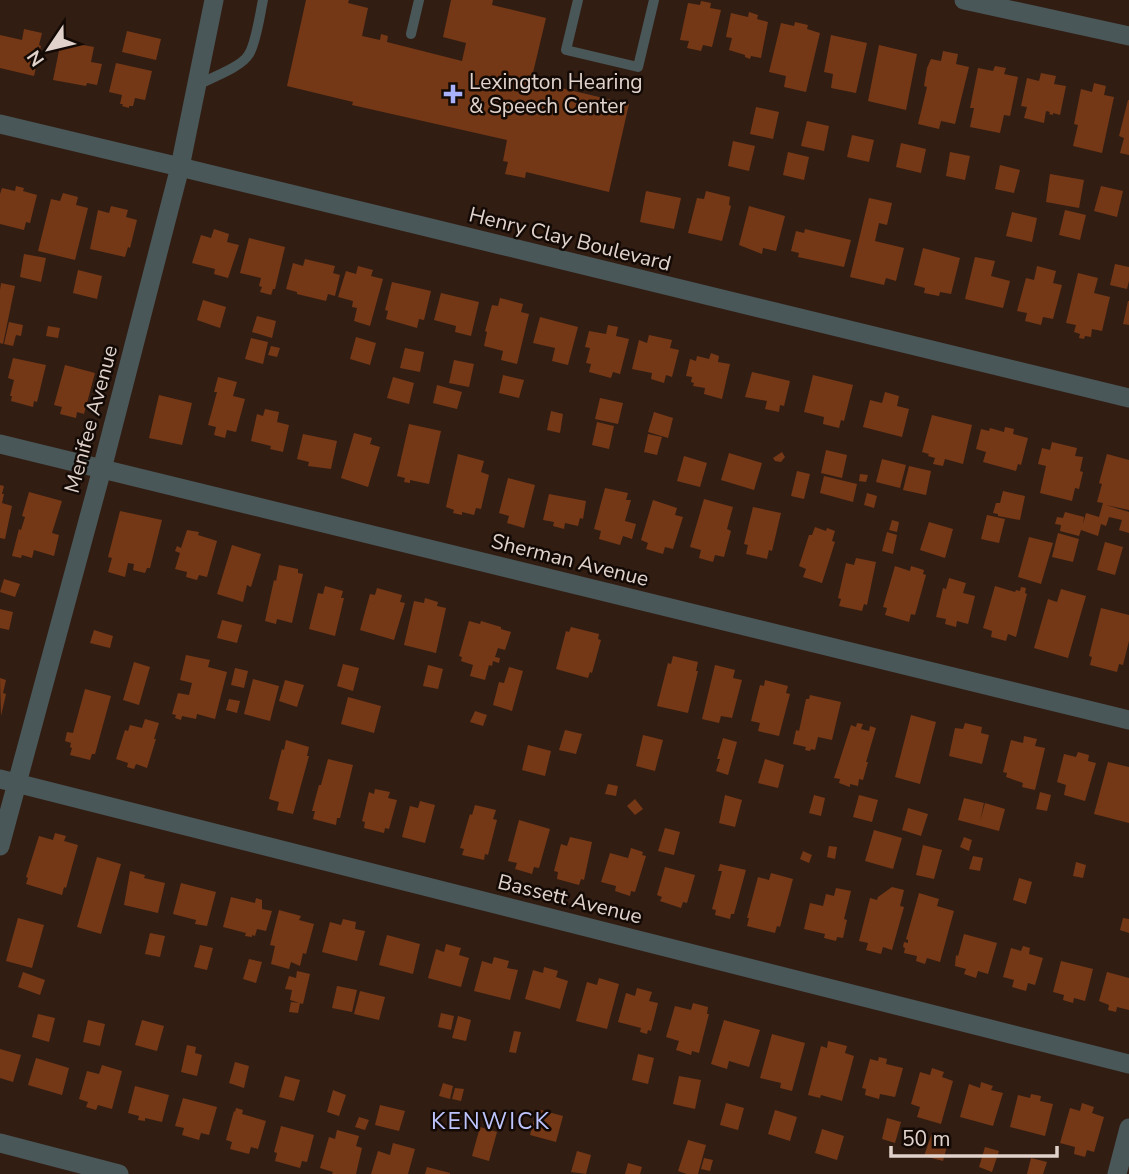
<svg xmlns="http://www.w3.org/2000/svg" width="1129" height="1174" viewBox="0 0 1129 1174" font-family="'Nunito Sans',sans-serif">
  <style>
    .building { fill: #743816 }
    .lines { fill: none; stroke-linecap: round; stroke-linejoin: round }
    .service { stroke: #495758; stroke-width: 10 }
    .minor { stroke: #495758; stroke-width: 19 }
    .tertiary { stroke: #495758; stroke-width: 19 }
    .poi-dot { fill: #a9b0fc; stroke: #130a06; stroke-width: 2.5 }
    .labels { text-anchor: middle; stroke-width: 5; stroke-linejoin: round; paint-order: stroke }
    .poi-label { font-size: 21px; fill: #e1d3cc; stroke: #130a06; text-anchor: start }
    .street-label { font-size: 21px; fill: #e1d3cc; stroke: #130a06 }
    .neighbourhood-label { font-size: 23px; letter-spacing: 2px; fill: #bec5fe; stroke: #130a06 }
  </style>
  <rect width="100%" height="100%" fill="#321d13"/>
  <path class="building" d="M306,0h43l-1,3 20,5 -6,28 18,4 1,-6 7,2 -1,6 75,19 4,-18 -23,-6 8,-37h42l-1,5 54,13 -15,63 98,23 -20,88 -83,-20 -1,6 -20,-4 3,-12 -5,-1 4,-21 -155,-35 1,-3 -66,-16z
    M701,1l10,2 -1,5 11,2 -9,37 -9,-2 -2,6 -14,-3 2,-7 -9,-1 8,-37 12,2z
    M749,12l9,3 -1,4 11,3 -7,36 -10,-2 -1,3 -5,-2v-2l-16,-5 3,-12 -6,-1 5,-24 17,4z
    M795,22l13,3 -1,4 13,4 -14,59 -22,-5 2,-11 -17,-4 12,-49 13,3z
    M24,29l18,4 -3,12 2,1 -7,30 -34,-8v-33l22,5z
    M127,31l34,8 -5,21 -34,-8z
    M831,35l36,8 -11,50 -25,-5 2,-14 -9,-2z
    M61,41l33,6 -3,15 11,2 -5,21 -10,-2 -1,3 -33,-6z
    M879,45l38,9 -11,56 -38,-9z
    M943,51l15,3 -2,10 13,3 -14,57 -14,-3 -2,8 -21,-5 9,-37 -3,-1 3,-18 4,-9 10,2z
    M116,63l36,8 -7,29 -10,-2 -2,8h-4v2l-7,-2 1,-2h-3l2,-9 -13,-3z
    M995,66l11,2 -2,6 14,3 -8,39 -6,-1 -4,18 -30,-6 4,-19h-4l8,-40 15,3z
    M1041,73l15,3 -2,8 12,2 -6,29 -7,-2v2l-4,-1 1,-2 -4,-1 -2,12 -20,-5 3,-11 -6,-1 6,-28 12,3z
    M1094,83l12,3 -2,9 10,2 -12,56 -29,-7 5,-21 -4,-1 7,-35 11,3z
    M1128,100h1v55l-9,-2 4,-15 -5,-2z
    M756,107l23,5 -6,27 -23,-5z
    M807,121l22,5 -5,25 -23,-5z
    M852,135l22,5 -5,22 -22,-5z
    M733,141l22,5 -6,25 -21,-5z
    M901,143l25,6 -5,24 -25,-6z
    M788,152l21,5 -5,23 -21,-5z
    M950,152l20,4 -5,24 -19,-4z
    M1000,165l20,5 -6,23 -19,-4z
    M1050,174l34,6 -5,28 -33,-6z
    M16,186l8,2 -1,3 14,4 -7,28 -4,-1 -2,8 -24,-6v-30l2,-6 13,3z
    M1101,186l22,5 -6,26 -23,-6z
    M646,191l35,7 -7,31 -34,-7z
    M706,191l24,6 -1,8 2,1 -9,35 -34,-8 9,-35 7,1z
    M63,193l15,4 -2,8 12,3 -13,52 -37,-9 13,-52 9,2z
    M869,198l23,5 -5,22 -8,-2 -4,18 29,7 -8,33 -10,-3 -2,7 -34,-8z
    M111,206l17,4 -2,7 11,3 -7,28 -2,-1 -3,10 -35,-8 8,-39 11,3z
    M749,206l36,10 -9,35 -13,-3 -1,6 -23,-9z
    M1065,210l21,5 -6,25 -21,-5z
    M1012,212l25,6 -5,24 -26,-6z
    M214,229l15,5 -2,8 12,3 -11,33 -14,-4 1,-5 -23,-6 9,-28 10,3z
    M805,229l46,11 -7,27 -46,-10 1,-4 -8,-2 5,-20 8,2z
    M249,238l36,9 -10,42h-2l-2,6 -11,-3 2,-5 -3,-1 2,-8 -21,-5z
    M923,248l37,10 -9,36 -11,-2 -1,4 -15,-3 1,-5 -11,-3z
    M24,254l22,4 -5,24 -21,-5z
    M975,257l20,4 -4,15 19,5 -7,27 -38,-9z
    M305,259l30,7 -2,7 7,2 -5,21 -7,-2 -2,7 -29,-7v-2l-11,-3 7,-26 10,3z
    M1115,264l14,3v14l-2,8 -17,-4z
    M358,266l15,4 -2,6 12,3 -13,47 -16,-5 3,-13 -5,-1 1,-6 -15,-4 8,-26 10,3z
    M1037,266l19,5 -3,12 9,2 -9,34 -10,-2 -2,8 -16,-4 2,-8 -10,-2 9,-33 8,2z
    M78,270l24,6 -5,23 -24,-6z
    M1078,273l20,5 -4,15 16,4 -8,34 -10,-2 -1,8 -6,-1 -1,3 -5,-1 1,-4 -6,-2 2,-7 -10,-2z
    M392,282l39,9 -7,29 -5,-1 -2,9 -31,-9 2,-8 -3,-1z
    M1,283l14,3 -12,58 -3,-1v-53z
    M441,293l38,9 -8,34 -16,-4 1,-6 -22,-6z
    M500,298l23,6 -2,8 8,2 -12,50 -16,-4 2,-9 -19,-5 3,-14 -2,-1 7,-26 6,1z
    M203,300l23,7 -6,21 -23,-8z
    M1128,301h1v24l-6,-1z
    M257,316l19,5 -4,17 -20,-6z
    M540,317l38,10 -10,38 -16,-4 3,-13 -22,-5z
    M9,322l14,3 -2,11 -5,-1 -3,11 -9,-2z
    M608,325l10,2 -2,9 13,3 -9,35 -7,-2 -2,6 -22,-6 2,-8 -5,-1 4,-15 -5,-1 4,-16 17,3z
    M48,326l12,2 -2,10 -12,-2z
    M649,335l23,5 -2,8 9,2 -7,27 -6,-2 -2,8 -13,-4 1,-6 -20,-4 7,-29 8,3z
    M356,337l20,6 -6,22 -20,-6z
    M251,338l17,4 -5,22 -18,-5z
    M271,346l9,2 -3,9 -9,-2z
    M405,348l19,4 -4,20 -20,-4z
    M711,353l8,3 -1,6 12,2 -8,35 -18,-5 1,-6 -12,-2 1,-3 -3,-1 1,-5 -6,-1 4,-17 6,2 1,-5 12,3z
    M13,358l33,7 -9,37 -3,-1 -1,6 -22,-6 1,-5h-2l4,-16 -6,-2z
    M454,360l20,4 -5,23 -20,-4z
    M65,365l30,8 -11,41 -7,-2 -1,6 -16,-4 2,-7 -8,-2z
    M752,372l38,9 -6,25 -4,-1 -1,7 -14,-3 2,-8 -22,-4z
    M503,375l21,5 -5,18 -20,-5z
    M813,375l40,10 -9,36 -3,-1 -2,8 -16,-4 1,-7 -20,-5z
    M218,377l19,5 -4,14 12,3 -9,33 -9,-2 -2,8 -11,-3 2,-8 -8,-2 9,-33h-3z
    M393,377l21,6 -5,21 -22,-6z
    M437,385l25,7 -5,17 -24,-6z
    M885,392l14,4 -2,10 12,3 -7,28 -39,-10 7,-27 12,3z
    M159,395l33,8 -10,42 -33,-7z
    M600,398l23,5 -5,21 -23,-5z
    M265,409l14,3 -2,10 12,3 -6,27 -13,-3 1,-3 -20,-5 6,-27 6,2z
    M551,411l12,3 -3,19 -13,-3z
    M654,412l19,6 -5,20 -20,-6z
    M932,415l40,10 -9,39 -18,-5 -2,7 -10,-2 2,-6 -7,-2 1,-2 -7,-2z
    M597,422l17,4 -5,23 -17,-4z
    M409,424l32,7 -12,53 -19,-4v3l-6,-1 1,-4 -8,-2z
    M1005,427l9,2 -1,5 15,4 -7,27 -3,-1 -2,7 -33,-9 3,-10 -10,-3 5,-20 8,2 1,-3 14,4z
    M354,433l18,5 -2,6 10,3 -12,40 -27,-9z
    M303,434l34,7 -6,28 -23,-3 1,-4 -12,-3z
    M648,434l14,3 -5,18 -13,-3z
    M1052,442l25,6 -2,8 8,1 -3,14 3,1 -4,17 -4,-1 -3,13 -32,-8 6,-27 -8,-2 4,-16 8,2z
    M826,450l21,5 -5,23 -21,-5z
    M782,452l3,5 -4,5 -6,-1 -2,-3z
    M729,453l33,10 -8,27 -33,-10z
    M458,454l26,7 -3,11 8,3 -8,34 -5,-1 -2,7 -12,-3v3l-9,-2 1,-3 -8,-3z
    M1107,454l22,6v50l-23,-5 23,7v21l-10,-3 3,-10 -13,-3 -3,9 -5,-2 -3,12 -17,-6 -2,6 -19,-5 1,-6 -6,-1 2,-7 6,1 2,-6 19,5 -1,7 3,-11 13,4 4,-14 -6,-1 5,-18 -3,-1z
    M684,456l23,7 -7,24 -23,-6z
    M882,459l24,6 -6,23 -24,-6z
    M909,466l22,5 -5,24 -23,-5z
    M797,471l13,3 -6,25 -13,-3z
    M860,474l8,1 -2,7 -7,-1z
    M824,476l33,8 -4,18 -33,-9z
    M508,478l27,7 -11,43 -17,-5 2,-7 -10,-3z
    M0,485l4,1 -2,8h2l-2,9 10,3 -7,33 -5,-1z
    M605,488l23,5 -2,7h5l-6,21 11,3 -4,15 -9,-3 -3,9 -21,-6 2,-8 -7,-2z
    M1003,491l22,5 -5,24 -22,-4v-2l-5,-1 3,-10h4z
    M29,492l33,9 -10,32 7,2 -5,21 -20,-6 -2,8 -10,-3 -1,3 -9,-2 7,-27 2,1 4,-13 -3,-1z
    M867,493l10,3 -3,12 -10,-3z
    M549,494l37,7 -3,18 -3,-1 -2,8 -13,-3 -1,6 -11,-3 1,-4 -11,-2z
    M704,499l29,8 -6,22 4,2 -7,26 -9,-2 -2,7 -14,-4 2,-8 -11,-3z
    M653,500l24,8 -2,7 8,2 -10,32 -8,-2 -2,7 -17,-5 2,-6 -7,-3z
    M753,507l28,6 -9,38 -3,-1 -2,9 -21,-5 2,-9 -4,-1z
    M120,511l42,9 -12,48h-3l-2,5 -12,-3 1,-6 -6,-1 -3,14 -17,-5 4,-14 -4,-1z
    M987,515l18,4 -6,24 -18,-4z
    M892,520l7,2 -2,10 -8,-2z
    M929,522l24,7 -8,29 -25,-8z
    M815,527l11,4 1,-3 8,3 -3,10 3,1 -13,41 -19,-6 3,-8 -7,-3 10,-31h3z
    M187,530l12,2 -1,3 19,6 -10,36 -8,-2 -2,5 -11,-3 1,-5 -12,-3 5,-16 -5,-2 2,-5 4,2z
    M887,532l10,3 -4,19 -11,-3z
    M1058,533l21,6 -6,23 -21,-5z
    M1029,537l24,6 -12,41 -23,-7z
    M1105,542l18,5 -8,28 -18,-5z
    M232,545l29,9 -10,33 -4,-2 -4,17 -26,-8z
    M856,558l20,4 -9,43 -3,-1 -2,7 -23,-5 2,-7 -3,-1 8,-35 8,2z
    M279,565l19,4v4l5,1 -11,49 -15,-4 -1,5 -11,-3 9,-41 2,1z
    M895,566l15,5 1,-5 13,4 -1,4 3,1 -11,40 -4,-1 -2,8 -24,-7 2,-7 -4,-1z
    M949,578l17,5 -3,10 12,3 -7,28 -11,-3 -1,6 -11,-3 1,-5 -10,-2 7,-29 3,1z
    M4,579l16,5 -5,13 -15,-5z
    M325,586l18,5 -2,7h3l-9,38 -26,-7 9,-36 5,1z
    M995,586l20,6 1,-2 4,1 1,-4 5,1 -1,5 2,1 -11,43 -8,-3 -2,7 -15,-4 1,-6 -9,-3z
    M377,588l25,7 -2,7 5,1 -11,37 -34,-10 10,-36 5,1z
    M1061,589l25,7 -18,62 -34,-10 14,-49 9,3z
    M425,598l13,4 -1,4 9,2 -10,45 -32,-8 10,-44 10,2z
    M1101,608l28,7v26l-6,24 -4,-1 -2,8 -27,-7 2,-8 -3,-1z
    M0,609l13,3 -4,18 -9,-2z
    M222,620l20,5 -5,18 -20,-5z
    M469,621l11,3 1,-3 20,6v2l10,3 -6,18 -7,-2 -3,9 5,1 -1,5 -6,-2 -1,5 -3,-1 -4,15 -15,-4 3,-11 -12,-4 1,-4 -3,-1z
    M571,627l28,7 -1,5 3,1 -9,33 -2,-1 -2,6 -32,-9 10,-38 3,1z
    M94,630l19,6 -3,12 -20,-5z
    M186,655l24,5 -2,7 19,5 -12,47 -18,-5 -1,5 -14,-3 -1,4 -6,-2 1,-3 -4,-1 6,-21 11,2 3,-12 -12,-3z
    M673,656l25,6 -2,9h2l-10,42 -31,-7 11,-43 3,1z
    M134,662l16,5 -11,38 -16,-5z
    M343,664l16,4 -6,23 -16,-5z
    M428,665l15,4 -5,20 -15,-3z
    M715,665l20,5 -2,8 9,2 -10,38 -11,-2 -2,7 -17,-4z
    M509,667l14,4 -11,40 -19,-6 6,-23 5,1z
    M235,668l13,3 -4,17 -13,-3z
    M0,678l6,2 -3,13 3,1 -5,22z
    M253,679l26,7 -9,35 -26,-7z
    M285,680l19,5 -7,22 -18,-6z
    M765,680l23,6 -2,7 4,1 -11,42 -21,-5 2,-8 -9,-2 9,-36 4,1z
    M85,689l26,7 -16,58h-3l-2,6 -20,-5 2,-7 -2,-1 1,-4 -6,-2 2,-9 6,1z
    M810,695l31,7 -9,38 -14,-3 -3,13 -4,-1 -1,2 -5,-1 1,-3 -13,-3 3,-14 3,1 7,-32h3z
    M348,697l33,9 -7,27 -33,-9z
    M229,699l11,2 -3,12 -11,-3z
    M475,711l12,4 -4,11 -13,-4z
    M911,715l25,7 -16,62 -25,-7z
    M145,719l14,4 -5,16h2l-9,29 -11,-4 -2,5 -7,-2 1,-4 -12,-4 9,-29 3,1 2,-6 12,3z
    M857,723l6,1 -2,5 8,2 1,-5 6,2 -10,34h2l-5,18 -4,-1 -1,7 -8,-2v3l-11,-4 1,-4 -6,-1 17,-53 5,2z
    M965,723l17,4 -1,6 8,2 -7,29 -33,-8 6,-28 8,1z
    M565,730l17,4 -6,20 -17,-4z
    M643,735l20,5 -8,31 -19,-5z
    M1024,736l13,3 -2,7 10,2 -10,42 -13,-3 1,-4 -17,-6 1,-4 -4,-1 8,-32 12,3z
    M723,738l14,4 -9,33 -12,-4 4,-12h-3z
    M286,740l23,7 -2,9h2l-16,58 -16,-4 2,-8 -10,-3 13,-50 2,1z
    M528,745l23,6 -6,25 -23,-6z
    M1078,752l11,3 -1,6 8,2 -11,38 -21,-6 2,-10 -9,-3 7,-28 12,3z
    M328,759l25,6 -13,53h-3l-1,7 -23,-6 2,-8h-3l7,-26h2z
    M765,759l19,6 -6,23 -20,-5z
    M1108,762l21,5v56l-35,-9z
    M608,784l10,2 -2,10 -11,-2z
    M375,789l15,3 -2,6 9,2 -8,29 -4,-1 -1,5 -20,-5 1,-6 -3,-1 7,-29 5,2z
    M1040,792l11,3 -4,16 -11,-2z
    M725,795l17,5 -7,27 -16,-4z
    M814,795l11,3 -4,18 -12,-3z
    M859,795l19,5 -6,22 -19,-5z
    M964,798l20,5 -4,18 5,-18 20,6 -6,22 -41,-11z
    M635,799l8,10 -8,6 -8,-9z
    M420,801l15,4 -10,38 -23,-6 8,-31 8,2z
    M475,805l21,5 -3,9 4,1 -9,35 -3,-1 -1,6 -22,-5 2,-6 -4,-1 10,-34 2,1z
    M908,808l20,6 -7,22 -19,-6z
    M519,820l31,9 -11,39 -5,-1 -2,7 -17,-5 2,-6 -9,-2z
    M665,828l15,4 -6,23 -16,-4z
    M874,830l28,8 -9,31 -28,-8z
    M55,833l11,3 -2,5 14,4 -12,43 -2,-1 -2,8 -36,-11 2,-6 -2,-1 13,-41 14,4z
    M570,837l22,5 -8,38 -3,-1 -2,6 -22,-6 1,-7 -4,-1 7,-27 6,2z
    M964,837l8,3 -3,11 -9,-4z
    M923,845l19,5 -8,29 -18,-4z
    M829,846l8,1 -2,12 -8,-2z
    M631,848l12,4 -1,3 4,1 -11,36 -4,-1 -1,5 -15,-5 1,-5 -15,-4 9,-29 18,5z
    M803,851l9,4 -3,8 -9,-4z
    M973,856l10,2 -3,13 -11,-2z
    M97,857l24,7 -20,70 -24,-7z
    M1076,862l10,3 -3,13 -10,-2z
    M720,864l26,6 -12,44h-3l-1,5 -15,-4 1,-5 -4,-1 10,-38h-4z
    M665,867l30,8 -8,28 -4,-1 -2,6 -21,-7 2,-4 -5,-2z
    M130,871l15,4 -1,3 21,5 -7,30 -34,-8z
    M771,873l22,6 -13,48 -3,-1 -2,7 -28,-7 2,-8h-2l11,-41 11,3z
    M1019,878l13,4 -6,22 -13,-4z
    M181,883l35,9 -9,34 -12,-2 1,-4 -23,-6z
    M892,887l12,3 -4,16 4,1 -12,43 -9,-3 -2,7 -15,-4 2,-7 -9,-2 11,-43 7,2 1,-3z
    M836,888l15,3 -7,28 3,1 -4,18 -6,-1 -1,4 -12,-3 1,-4 -21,-5 6,-26 13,3 3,-12 8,2z
    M919,893l20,6 -2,7 17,5 -14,51 -13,-4 -2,6 -9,-3 1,-5 -13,-3 1,-5 -2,-1 1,-5 4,1v-3l-2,-1z
    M231,897l24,6 1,-5 6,2v9l10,2 -6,20 -9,-2 -2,7 -3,-1v2l-7,-1 1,-3 -23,-6z
    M279,910l22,6 -2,4 15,4 -8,30 -3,-1 -3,13 -9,-4 -2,7 -18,-5 4,-18 -5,-1z
    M18,918l26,7 -12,43 -26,-7z
    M1123,918l6,1v14l-9,-3z
    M343,919l13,3 -1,7 10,2 -8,30 -35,-9 8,-30 11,3z
    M150,933l15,3 -5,21 -15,-3z
    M964,934l33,9 -9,31 -10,-3 -2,7 -12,-4 2,-5 -11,-3 1,-11 2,1z
    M387,935l33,9 -7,30 -34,-9z
    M446,944l15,4 -2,7 10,3 -8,29 -33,-9 8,-29 8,3z
    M200,945l13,3 -6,22 -13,-3z
    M1023,946l7,2 -1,6 14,4 -8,27 -7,-2 -2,8 -14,-4 2,-7 -11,-3 8,-29 10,3z
    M494,957l15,4 -2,7 11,2 -8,30 -36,-9 8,-30 10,3z
    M249,959l13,3 -6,21 -13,-4z
    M1061,961l32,8 -8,32 -11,-3 -1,5 -10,-3 1,-5 -11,-3z
    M544,967l14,4 -2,6 12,4 -8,28 -35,-10 8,-29 10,3z
    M297,971l13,3 -7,30 -13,-4 2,-10 -7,-1 4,-13 7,2z
    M23,972l22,8 -5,15 -22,-8z
    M1107,972l22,6v32l-12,-3 -1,5 -8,-2 1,-5 -10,-4z
    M599,978l20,6 -12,45 -31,-8 11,-39 10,3z
    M337,986l20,4 -5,22 -20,-4z
    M637,988l15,4 -3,9 9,2 -7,28 -3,-1 -1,4 -7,-2 1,-4 -23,-6 8,-29 9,3z
    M360,991l25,6 -6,23 -25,-6z
    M291,1002l9,1 -2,10 -9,-1z
    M693,1003l15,4 -1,7h2l-10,39 -7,-2 -1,4 -15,-5 3,-9 -13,-4 9,-31 16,4z
    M441,1013l13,3 -3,14 -13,-3z
    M38,1014l17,4 -6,24 -17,-5z
    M458,1016l13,4 -5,21 -14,-3z
    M88,1020l17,4 -5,22 -17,-4z
    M142,1020l22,6 -7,25 -22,-6z
    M724,1020l36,10 -11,37 -20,-6 -2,8 -16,-5z
    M514,1031l7,1 -5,21 -7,-1z
    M772,1034l33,9 -13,48 -12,-3 1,-5 -21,-5z
    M828,1041l19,5 -2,7 9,3 -12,45 -21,-6 -1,3 -12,-3 13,-49 6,2z
    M187,1045l9,2 -1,6 7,2 -5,21 -16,-4z
    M0,1049l21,6 -8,27 -13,-4z
    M638,1054l16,4 -6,26 -16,-4z
    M879,1057l8,2 -1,5 17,4 -8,29 -15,-3 -1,5 -14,-4 1,-6 -4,-1 8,-29 8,2z
    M36,1058l33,10 -7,27 -34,-10z
    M235,1062l14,4 -5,22 -15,-5z
    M102,1065l20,6 -10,38 -14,-4 -2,5 -10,-3 2,-5 -9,-3 8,-28 12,3z
    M932,1068l12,4 -2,5 11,4 -12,43 -24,-7 3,-10 -9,-3 9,-32 10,3z
    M285,1076l15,4 -6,21 -15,-4z
    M679,1076l22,4 -6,29 -22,-5z
    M981,1082l12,4 -2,4 12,3 -10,33 -33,-9 9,-33 11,4z
    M443,1083l10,3 -3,13 -11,-3z
    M135,1086l34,9 -7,27 -17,-4v3l-7,-1 1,-4 -11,-3z
    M455,1088l9,1 -3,12 -9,-2z
    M333,1090l13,5 -7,21 -12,-4z
    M1031,1094l10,2 -1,5 13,3 -8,32 -35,-9 8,-32 12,3z
    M183,1098l34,9 -8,28 -8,-2 -2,7 -17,-5 2,-7 -9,-2z
    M726,1103l18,5 -6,22 -18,-5z
    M1082,1103l12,4 -2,6 12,4 -10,35 -7,-2 -2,7 -11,-3 1,-7 -15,-4 10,-35 10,3z
    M380,1105l25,6 -6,20 -24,-6z
    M236,1108l7,2 -1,4 24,7 -8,28 -7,-2 -2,7 -19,-5 2,-7 -6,-2 8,-29 1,1z
    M537,1109l26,7 -7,26 -26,-7z
    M775,1110l22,7 -7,24 -22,-7z
    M359,1117l10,3 -4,10 -10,-3z
    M887,1118l14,4 -6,21 -13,-4z
    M281,1126l33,9 -7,27 -5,-1 -2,7 -25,-7 2,-8 -3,-1z
    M480,1127l17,5 -8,29 -17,-5z
    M822,1129l22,7 -7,24 -22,-7z
    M337,1130l22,6 -3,10 6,2 -6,26h-24l1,-2 -13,-4 9,-31 6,2z
    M932,1133l17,6 -6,22 -19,-5z
    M688,1140l18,5 -8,29h-11l-9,-3z
    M393,1143l22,6 -7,25h-37l7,-23 12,4z
    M985,1147l14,4 -7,21 -13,-5z
    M577,1151l14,4 -5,19 -15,-2z
    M704,1158l9,2 -3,11 -9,-2z
    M1031,1158l16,4 -4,12h-16z
    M628,1163l14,4 -2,7h-15z
    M427,1167l23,6v1h-25z"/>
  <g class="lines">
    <path class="service" d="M578,0l-12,50 72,17 16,-67
      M411,34l8,-34
      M197,85c14,-7 45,-18 52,-31 7,-11 11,-40 14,-54"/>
    <path class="minor" d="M964,0l165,36
      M0,444l1129,276
      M0,779l1129,285
      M0,846l102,-377 78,-302 34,-167
      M0,1143l119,31
      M1117,1174l12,-46"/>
    <path class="tertiary" d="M0,124l180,43 949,231"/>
  </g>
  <path class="poi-dot" d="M449.5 83.5h7v7h7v7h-7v7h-7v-7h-7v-7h7z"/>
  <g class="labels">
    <g class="poi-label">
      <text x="469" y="89">Lexington Hearing<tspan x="469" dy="24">&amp; Speech Center</tspan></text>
    </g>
    <g class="street-label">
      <text transform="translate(570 239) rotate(14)" y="7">Henry Clay Boulevard</text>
      <text transform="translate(91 419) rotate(-75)" y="7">Menifee Avenue</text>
      <text transform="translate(570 560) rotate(14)" y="7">Sherman Avenue</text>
      <text transform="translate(570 899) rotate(14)" y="7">Bassett Avenue</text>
    </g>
    <g class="neighbourhood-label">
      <text x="491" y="1129">KENWICK</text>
    </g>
  </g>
  <g transform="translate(49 49) rotate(235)" stroke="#130a06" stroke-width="5" paint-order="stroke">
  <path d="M0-5L12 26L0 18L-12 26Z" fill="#e1d3cc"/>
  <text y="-10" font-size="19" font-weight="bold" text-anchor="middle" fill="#e1d3cc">N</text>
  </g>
  <path d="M891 1146v10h166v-10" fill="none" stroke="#e1d3cc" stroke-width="3.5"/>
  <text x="902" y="1146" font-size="21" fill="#e1d3cc" stroke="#130a06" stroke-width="5" paint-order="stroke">50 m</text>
</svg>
